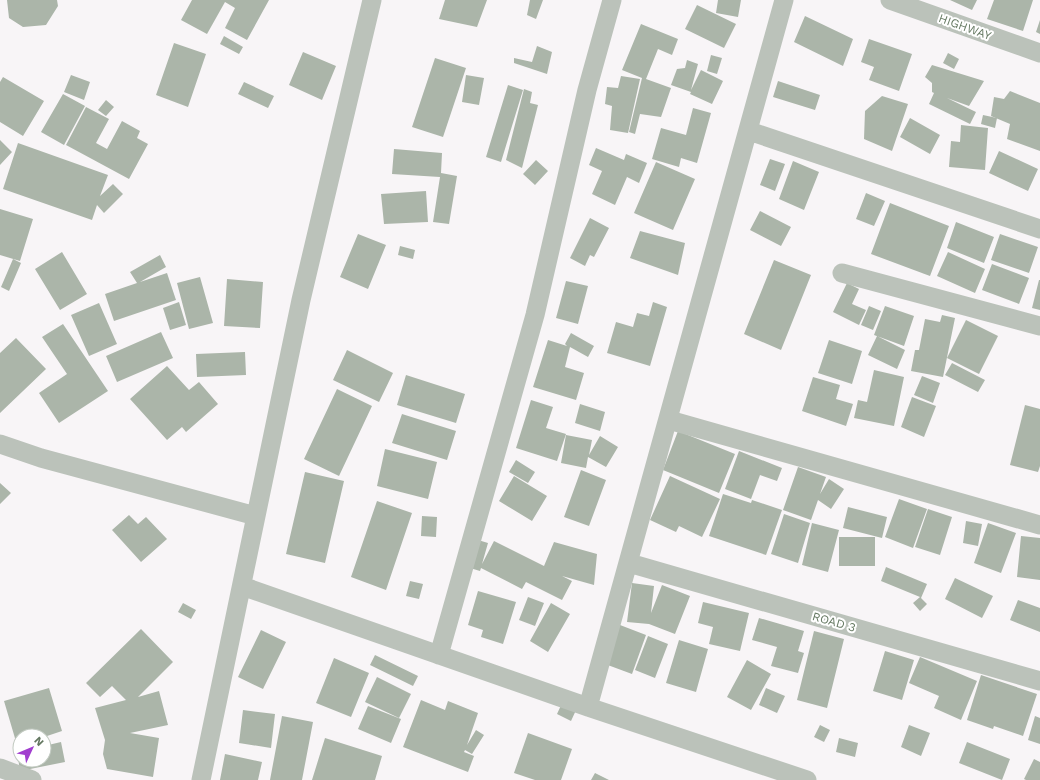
<svg xmlns="http://www.w3.org/2000/svg" width="1040" height="780" viewBox="0 0 1040 780" font-family="'Work Sans',sans-serif">
  <style>
    .building { fill: #abb5a9 }
    .lines { fill: none; stroke-linecap: round; stroke-linejoin: round }
    .minor { stroke: #bbc2ba; stroke-width: 19 }
    .labels { text-anchor: middle; stroke-width: 4; stroke-linejoin: round; paint-order: stroke }
    .street-label { font-size: 12px; fill: #647861; stroke: #fff }
  </style>
  <rect width="100%" height="100%" fill="#f8f5f7"/>
  <path class="building" d="M7,0h50l1,6 -12,19 -23,2 -14,-9z
    M192,0h77l-22,40 -22,-12 10,-20 -10,-6 -18,32 -26,-14z
    M445,0h42l-10,27 -38,-8z
    M530,0h13l-7,19 -9,-4z
    M718,0h23l-3,17 -22,-4z
    M950,0h27l-5,10z
    M994,0h39l-10,31 -36,-12z
    M697,5l39,19 -12,24 -39,-19z
    M805,16l48,23 -10,27 -49,-24z
    M1040,20v14l-4,-2z
    M641,24l37,15 -6,16 -14,-6 -12,30 25,9 -10,29 -21,-3 -5,20 -6,-2 13,-54 -20,-8z
    M224,36l19,11 -4,7 -19,-10z
    M869,39l43,15 -13,37 -30,-11 5,-13 -13,-5z
    M174,43l32,11 -18,53 -32,-12z
    M537,46l15,6 -5,22 -33,-11v-5l18,4z
    M303,52l33,14 -14,34 -33,-15z
    M948,53l11,6 -5,10 -11,-6z
    M711,55l11,3 -5,16 -10,-3z
    M435,58l31,10 -23,69 -31,-10z
    M687,60l11,4 -7,26 10,-20 22,11 -11,23 -22,-10 1,-2 -20,-7 6,-16 8,-1z
    M932,65l52,16 -15,25 -22,-8 29,14 -6,12 -41,-20 5,-11 -2,-1v-9l-7,-6z
    M71,75l19,7 -6,18 -20,-8z
    M466,75l18,3 -5,27 -17,-3z
    M621,76l19,3 -12,54 -18,-3 2,-24 -7,-2 2,-17 11,1z
    M3,77l41,24 -21,35 -23,-14v-40z
    M778,81l42,14 -5,15 -42,-13z
    M244,82l30,14 -6,12 -30,-14z
    M508,85l15,5 -22,72 -15,-5z
    M524,89l8,3 -2,11 8,2 -16,63 -16,-8z
    M1010,91l30,12v48l-33,-12 3,-15 -19,-8 3,-19 10,2z
    M63,94l22,12 -21,39 -23,-13z
    M882,96l26,8 -16,47 -28,-12 1,-28z
    M106,100l8,7 -8,9 -8,-6z
    M86,107l23,12 -13,24 11,6 15,-28 18,10 -3,7 11,6 -19,35 -63,-34z
    M693,108l18,5 -14,50 -16,-5 -2,9 -27,-8 9,-31 25,7z
    M983,115l14,3 -2,10 -14,-4z
    M910,118l30,17 -10,19 -30,-17z
    M961,125l27,3 -3,42 -36,-3 2,-26 9,1z
    M0,140l12,12 -12,13z
    M18,143l90,32 -8,21 13,-12 10,10 -19,19 -7,-8 -5,15 -89,-31z
    M596,148l28,12 2,-6 21,9 -8,20 -12,-6 -12,28 -23,-11 10,-23 -13,-6z
    M394,149l48,4 -1,20 16,3 -8,48 -16,-2 7,-45 -48,-3z
    M999,151l39,18 -10,22 -39,-18z
    M770,159l15,5 -10,27 -15,-6z
    M536,160l12,11 -13,14 -12,-11z
    M793,161l26,11 -15,38 -25,-11z
    M656,162l39,17 -22,51 -39,-17z
    M426,191l2,31 -44,2 -3,-30z
    M866,193l19,8 -11,25 -18,-7z
    M890,203l59,23 -19,50 -59,-22z
    M0,209l33,10 -13,42 -20,-6z
    M760,211l31,16 -10,19 -31,-16z
    M590,218l19,10 -15,29 -4,-2 -5,11 -15,-8z
    M956,222l38,15 -10,26 -37,-15z
    M640,231l45,12 -7,32 -48,-17z
    M358,234l28,11 -18,44 -28,-12z
    M1000,234l38,13 -9,26 -38,-13z
    M400,246l15,4 -2,9 -15,-4z
    M62,252l25,42 -27,16 -25,-41z
    M948,252l37,17 -10,24 -38,-17z
    M160,255l6,12 -26,15 27,-9 9,27 -62,21 -9,-27 32,-11 -7,-11z
    M13,259l8,4 -12,28 -8,-4z
    M774,260l37,15 -30,75 -37,-16z
    M992,264l37,14 -10,26 -37,-14z
    M200,277l13,46 -24,6 -12,-46z
    M227,279l36,3 -3,46 -36,-2z
    M1039,280h1v30l-8,-2z
    M566,281l22,5 -10,38 -22,-6z
    M847,283l12,6 -7,15 14,6 -7,15 -26,-13z
    M179,302l7,23 -16,5 -7,-22z
    M653,302l14,5 -17,59 -43,-13 9,-31 17,5 4,-14 12,3z
    M99,303l18,41 -28,12 -18,-41z
    M869,306l12,5 -8,19 -12,-5z
    M885,306l29,10 -10,30 -30,-11z
    M942,315l13,3 -12,59 -32,-6 4,-21h4l6,-31 15,3z
    M966,320l32,16 -19,38 -32,-16z
    M63,324l45,67 -49,32 -20,-30 28,-19 -25,-37z
    M161,332l12,26 -56,24 -11,-26z
    M571,333l23,13 -6,11 -18,-10 -5,20 19,6 -8,27 -43,-13 15,-47 19,6 -2,-2z
    M877,336l28,14 -8,19 -29,-14z
    M16,338l30,31 -46,44v-60z
    M829,340l33,11 -10,33 -34,-11z
    M347,350l46,23 -14,29 -46,-22z
    M245,352l1,23 -49,2 -1,-23z
    M952,363l33,17 -7,12 -33,-17z
    M167,366l22,24 10,-8 19,22 -32,28 -4,-5 -15,13 -37,-41z
    M874,370l30,7 -10,49 -40,-8 4,-18 9,2z
    M406,375l59,19 -9,29 -59,-18z
    M922,376l18,7 -7,20 -19,-8z
    M813,377l27,8 -4,14 17,5 -7,22 -44,-15z
    M337,389l35,17 -33,70 -35,-17z
    M912,397l24,9 -12,31 -23,-10z
    M531,400l22,7 -7,21 20,6 -9,27 -41,-13z
    M580,404l25,8 -5,19 -25,-8z
    M1025,405l15,4v57l-2,6 -28,-7z
    M402,414l54,17 -9,29 -55,-17z
    M678,431l57,23 -16,39 -56,-23z
    M566,435l26,5 -3,15 11,-19 18,11 -12,20 -18,-10 -2,11 -25,-5z
    M385,449l52,13 -9,37 -51,-13z
    M739,451l43,17 -5,13 -17,-6 -9,24 -26,-10z
    M516,460l19,12 -7,11 -19,-11z
    M798,467l28,10 -6,17 9,-15 15,10 -13,20 -13,-9 -7,20 -28,-10z
    M581,470l25,10 -17,46 -25,-9z
    M305,472l39,9 -19,82 -39,-9z
    M514,476l33,20 -15,25 -33,-20z
    M670,476l50,23 -18,38 -23,-11 -3,6 -26,-12z
    M0,483l11,10 -11,11z
    M723,494l28,9 1,-3 30,10 -16,45 -57,-19z
    M899,499l28,10 -14,39 -28,-11z
    M377,501l35,12 -26,77 -35,-13z
    M848,507l39,10 -5,21 -39,-10z
    M928,509l24,8 -12,38 -25,-8z
    M784,514l26,9 -12,40 -27,-9z
    M129,515l9,9 8,-7 21,22 -26,23 -29,-32z
    M422,516l15,1 -1,20 -15,-1z
    M966,521l16,3 -4,22 -15,-3z
    M812,523l27,7 -11,42 -26,-7z
    M988,523l28,10 -15,40 -27,-10z
    M1021,536l19,2v42l-23,-3z
    M839,537h36v29h-36z
    M478,540l10,3 -6,21 12,-23 50,25 10,-24 43,12 -3,31 -32,-9 10,5 -10,19 -36,-18 -4,7 -41,-21 -1,3 -10,-3z
    M886,567l41,17 -6,14 6,6 -7,7 -7,-8 7,-6 -39,-16z
    M955,578l38,18 -11,22 -37,-19z
    M410,581l13,3 -4,15 -13,-3z
    M632,583l22,3 -3,27 11,-28 28,11 -15,38 -26,-10 -22,-2z
    M478,591l38,11 -13,42 -22,-7 2,-7 -15,-5z
    M528,597l16,6 -9,23 -16,-6z
    M1018,600l22,8v24l-30,-12z
    M703,602l46,11 -9,38 -31,-7 4,-17 -15,-4z
    M183,603l13,7 -5,9 -13,-7z
    M551,603l19,11 -22,38 -18,-11z
    M759,618l45,13 -6,20 6,2 -6,20 -27,-7 6,-19 -25,-7z
    M620,625l26,10 -14,39 -27,-10z
    M141,629l32,33 -35,35 21,-6 9,34 -38,8 29,5 -6,39 -46,-8 -4,-15 2,-14 -10,-32 31,-8 -14,-14 -12,11 -14,-14z
    M261,630l25,12 -23,47 -25,-12z
    M814,631l30,8 -17,69 -30,-8z
    M648,636l20,8 -13,34 -20,-8z
    M679,640l29,9 -12,43 -30,-9z
    M885,651l29,9 -12,40 -29,-9z
    M375,655l43,21 -5,10 -43,-21z
    M920,657l57,24 -16,39 -27,-12 5,-12 -30,-13z
    M334,658l35,15 -18,44 -35,-14z
    M747,660l24,14 -20,36 -24,-13z
    M981,675l56,19 -14,42 -29,-10 -1,3 -26,-9z
    M377,677l34,17 -12,24 -34,-16z
    M49,688l13,43 -18,6 -24,-1v8l-3,1 -13,-44z
    M766,688l19,8 -8,17 -18,-8z
    M421,700l24,10 3,-9 30,12 -11,32 9,-15 8,5 -12,19 -7,-4 -1,2 10,4 -6,16 -65,-25z
    M563,701l14,7 -6,13 -14,-7z
    M368,706l33,13 -10,24 -33,-14z
    M243,710l32,4 -4,34 -32,-5z
    M282,716l31,6 -11,58h-32z
    M1035,716l5,2v26l-12,-4z
    M820,725l10,5 -6,12 -10,-5z
    M909,725l21,8 -9,23 -20,-9z
    M528,733l44,16 -11,31h-26l-21,-7z
    M325,738l57,18 -7,24h-63z
    M839,738l19,5 -3,14 -19,-5z
    M61,742l4,20 -45,9 -3,-20 3,-1v10h24v-14z
    M967,742l43,17 -8,21 -43,-17z
    M225,754l37,8 -4,18h-38z
    M1034,759l6,3v18h-14l-2,-1z
    M595,773l14,7h-18z"/>
  <g class="lines">
    <path class="minor" d="M890,0l150,53
      M749,131l291,98
      M842,273l198,53
      M669,420l371,105
      M0,444l41,14 215,58
      M629,563l411,118
      M242,586l346,121 219,73
      M439,655l96,-340 52,-225 25,-90
      M588,707l196,-707
      M0,768l32,12
      M201,780l100,-480 71,-300"/>
  </g>
  <g class="labels">
    <g class="street-label">
      <text transform="translate(965 27) rotate(20)" y="4">HIGHWAY</text>
      <text transform="translate(834 622) rotate(16)" y="4">ROAD 3</text>
    </g>
  </g>
  <g transform="translate(32 748) rotate(46)"><circle r="19" fill="#ffffff" stroke="#c1c9c0"/>
  <path d="M0-3L7 15L0 10L-7 15Z" fill="#a13ecf"/>
  <text y="-6" font-size="11" font-weight="bold" text-anchor="middle" fill="#647861">N</text>
  </g>
</svg>
